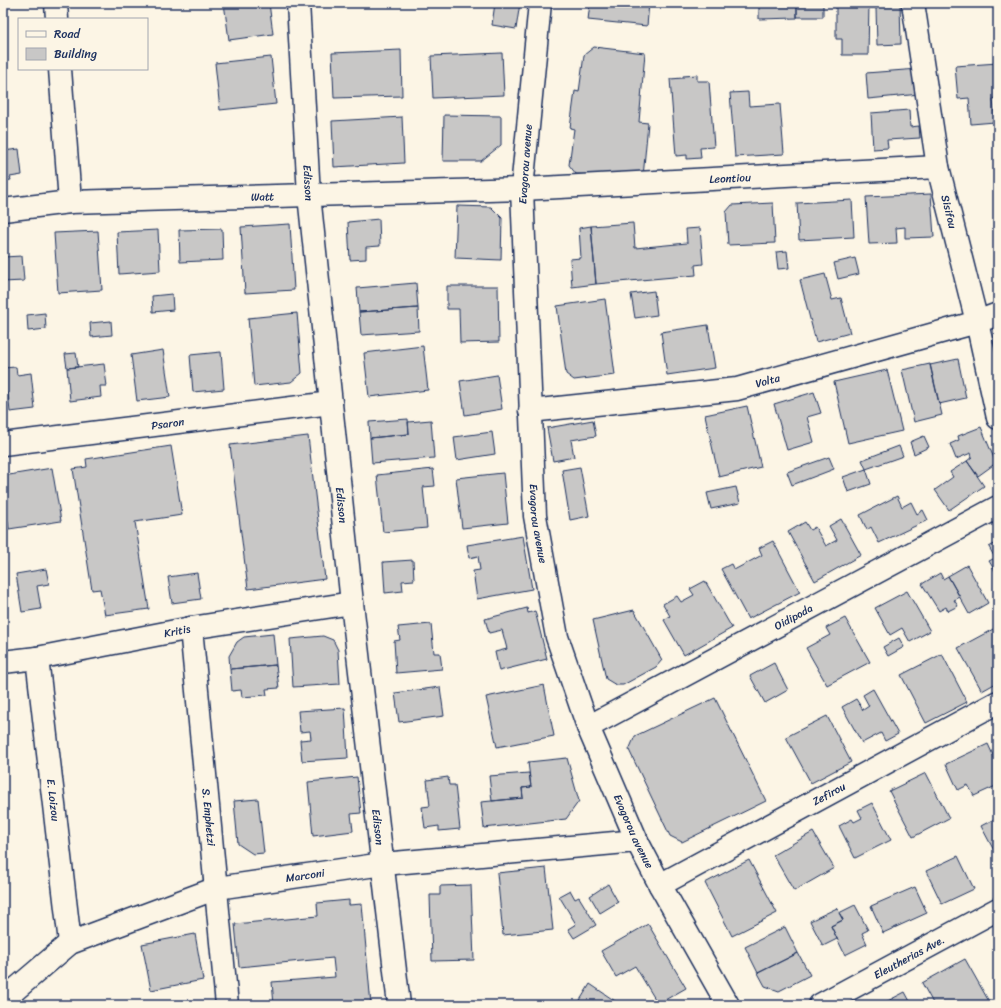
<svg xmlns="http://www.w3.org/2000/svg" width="1001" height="1008" viewBox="0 0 1001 1008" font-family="Sriracha,sans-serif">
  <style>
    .building { fill: #c8c7c6; stroke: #1b2f5e }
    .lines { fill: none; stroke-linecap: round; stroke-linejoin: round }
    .street-casing { stroke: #1b2f5e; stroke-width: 25 }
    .secondary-casing { stroke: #1b2f5e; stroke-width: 25 }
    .street { stroke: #fcf5e5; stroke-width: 22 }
    .secondary { stroke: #fcf5e5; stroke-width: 22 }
    .labels { text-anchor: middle; stroke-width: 3; stroke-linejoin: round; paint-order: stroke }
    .street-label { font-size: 11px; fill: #1b2f5e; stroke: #fcf5e5 }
  </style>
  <rect width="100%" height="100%" fill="#fcf5e5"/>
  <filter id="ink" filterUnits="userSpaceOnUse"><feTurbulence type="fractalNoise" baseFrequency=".025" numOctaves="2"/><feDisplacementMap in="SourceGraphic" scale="8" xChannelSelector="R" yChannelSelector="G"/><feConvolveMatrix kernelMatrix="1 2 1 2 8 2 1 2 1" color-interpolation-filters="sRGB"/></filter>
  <g filter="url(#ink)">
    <path class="building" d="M224,3h45l4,31 -44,6z
      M495,3h25l-4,26 -24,-4z
      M590,3h59l-2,23 -59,-6z
      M759,3h38v15l-38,1z
      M797,3h26v14h-26z
      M836,3h33l-1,52h-26v-16h-6z
      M869,3h31l1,41 -24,1 -1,-37h-7z
      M594,47l51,6 -6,69 9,1 -5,54 -67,-3 -7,-9 5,-36 -4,-1 5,-37 4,1 5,-37z
      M401,50l1,46 -68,2 -2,-45z
      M502,53l2,42 -71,3 -2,-42z
      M271,57l5,47 -56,6 -5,-47z
      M998,63v35l-5,1 2,23 -24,2 -2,-26 -11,1 -3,-33z
      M918,69l2,25 -52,5 -2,-26z
      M697,75v6h12l5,66 -14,1 1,10 -14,1v-4l-11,1 -6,-77 13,-1v-2z
      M748,92l1,14 31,-2 4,50 -49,3 -5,-64z
      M909,110l1,17 9,-1 1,12 -33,2 1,8 -15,1 -2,-36z
      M444,115l57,1v29l-20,16h-38z
      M402,117l2,46 -70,4 -2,-46z
      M19,149l3,26 -12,2 1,3 -8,1v-30z
      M931,194l3,43 -29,1v-11l-9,1 1,15 -28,1 -3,-47z
      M852,200l2,37 -55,3 -2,-37z
      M773,203l2,40 -47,2 -2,-33 6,-7z
      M457,206l34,1 11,11 -1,42 -46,-2z
      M379,219l1,27 -14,1v12l-16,1 -2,-38z
      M633,223l2,25 52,-5 -1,-14 14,-1 3,36 -8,1 1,10 -100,9 -5,-58z
      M290,224l4,66 -49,3 -4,-66z
      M591,226l5,58 -24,3 -2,-28 11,-1 -2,-30z
      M222,229l1,31 -43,2 -1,-32z
      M158,230l2,41 -41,3 -2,-42z
      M98,231l4,59 -44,3 -4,-60z
      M787,251l2,17 -11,1 -2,-17z
      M22,256l2,25 -21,1v-25z
      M855,258l4,16 -21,5 -4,-16z
      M825,274l7,26 9,-2 9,35 -34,9 -16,-62z
      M416,283l2,25 -59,4 -2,-24z
      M447,286h51l1,56 -39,1 -1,-34h-12z
      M654,291l3,24 -22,3 -4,-24z
      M172,294l1,16 -20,2 -1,-16z
      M605,299l10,76 -41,5 -8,-6 -9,-68z
      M418,308l1,23 -58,4 -2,-23z
      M45,313l1,16 -18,2 -1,-16z
      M297,313l5,60 -11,9 -37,4 -6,-68z
      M111,321l1,14 -21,2 -1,-14z
      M708,325l7,43 -48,7 -6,-43z
      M423,346l5,44 -59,7 -5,-44z
      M163,350l7,47 -33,4 -6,-46z
      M221,352l3,37 -31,3 -3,-37z
      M76,353l2,14 -11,1 -2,-14z
      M958,359l8,39 -27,6 -9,-39z
      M104,364l3,22h-7l1,11 -31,4 -3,-33z
      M930,364l12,51 -28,7 -12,-52z
      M16,367l1,8 14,-2 4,36 -25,3 -2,-19 -5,1v-26z
      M887,370l15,61 -54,12 -14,-61z
      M497,375l5,34 -37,6 -5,-34z
      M814,392l7,21 -14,4 7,25 -27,8 -13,-46z
      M747,406l14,61 -42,10 -14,-62z
      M408,419l1,15 -39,4 -1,-16z
      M431,420l3,38 -62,5 -2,-25 39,-4 -1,-12z
      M593,420l3,16 -25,4 3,17 -21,4 -6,-33z
      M981,427l15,36 -18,13 -11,-15 5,-4 -1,-4 -15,6 -6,-15 9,-4 -1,-4z
      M492,432l3,22 -38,6 -3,-23z
      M308,436l17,143 -77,10 -18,-144z
      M924,436l5,11 -15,7 -4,-12z
      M171,446l11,69 -47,7 14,87 -44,6 -5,-26 -8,1 -19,-121 14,-2 -1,-8z
      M899,446l4,10 -37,13 -4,-9z
      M829,457l5,12 -42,16 -5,-13z
      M967,461l17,25 -35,24 -14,-20 18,-13 -3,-5z
      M580,467l9,49 -19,4 -8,-50z
      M52,468l9,53 -52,8 -6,-39v-14z
      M433,469l2,17 -12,1 4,41 -44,4 -6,-57z
      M866,469l5,15 -23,8 -5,-15z
      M503,473l5,50 -46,5 -6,-50z
      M736,487l4,16 -29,6 -4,-16z
      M897,496l5,11 9,-5 6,12 6,-4 5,10 -49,23 -8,-16 -4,3 -7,-15z
      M841,519l20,36 -46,26 -27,-49 17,-10 5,8 5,-3 11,19 11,-6 -8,-14z
      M523,536l9,53 -55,10 -4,-28 7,-1 -2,-14 -9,2 -2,-13z
      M773,541l27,51 -52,27 -27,-50 10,-5 3,6 28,-15 -3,-7z
      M998,542v31l-1,1 -8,-13 6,-3 -6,-11z
      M413,560l1,20 -12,1 1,10 -18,2 -2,-31z
      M967,565l21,38 -19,11 -21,-38z
      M46,569l3,15 -12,2 4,23 -19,3 -6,-38z
      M197,573l4,26 -29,4 -4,-26z
      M940,573l3,6 5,-3 12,21 -6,3 4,6 -10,5 -2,-4 -7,4 -17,-27z
      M705,581l27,47 -48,27 -20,-35 6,-4 -7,-12 14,-8 4,6 13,-7 -4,-6z
      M907,591l23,40 -20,11 -8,-14 -12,7 -15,-27z
      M527,608l1,5 7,-2 12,48 -48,12 -4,-19 12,-3 -5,-19 -13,3 -4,-14z
      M634,610l28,50 -6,7 -33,18h-7l-10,-6 -13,-59z
      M845,618l25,44 -43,23 -21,-37 24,-13 -4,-7z
      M431,624l3,29h6l2,16 -46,4 -2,-32 6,-1 -2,-13z
      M997,627l1,2v53l-16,9 -24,-43z
      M273,634l3,31 -46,4 -1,-13 8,-14 7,-5z
      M323,636l10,4 5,10 2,34 -47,3 -3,-48z
      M899,638l5,9 -16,9 -5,-9z
      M942,654l25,48 -41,21 -25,-48z
      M774,663l14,27 -23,13 -15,-27z
      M276,665l3,23 -13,1 1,6 -25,2 -1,-7 -9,1 -2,-22z
      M544,685l10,51 -57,11 -11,-50z
      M440,687l4,29 -45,6 -4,-29z
      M873,689l25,45 -13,7 -4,-8 -19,10 -20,-36 14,-8 7,11 6,-4 -6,-11z
      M715,698l51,103 -84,41 -12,-6 -41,-86 6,-14z
      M345,708l3,50 -46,3 -2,-21 11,-1 -1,-8 -10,1 -2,-21z
      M827,716l24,46 -40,21 -25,-46z
      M988,744l10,22v19l-24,11 -6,-11 -10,5 -12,-26z
      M567,758l12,43 -13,18 -82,9 -3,-26 42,-4 -1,-10 9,-1 -3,-25z
      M529,773l2,14 -9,1 1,10 -31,3 -3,-25z
      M926,773l23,45 -36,19 -24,-46z
      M357,777l4,36 -10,1 2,17 -40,5 -5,-54z
      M448,777l1,8h6l5,44 -21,2v-5l-14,2 -3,-21 8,-1 -3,-26z
      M258,799l6,54 -11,1 -15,-10 -4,-43z
      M872,803l19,37 -36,18 -16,-32 13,-7 2,3 8,-4 -4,-8z
      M998,817v41l-17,-32z
      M813,832l21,36 -40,23 -21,-36z
      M958,856l16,33 -32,15 -16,-33z
      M749,860l28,53 -45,23 -27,-53z
      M546,868l7,62 -50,5 -6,-62z
      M608,884l10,18 -18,11 -10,-17z
      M471,885l3,75 -42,1 -2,-66h10v-9z
      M915,887l12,26 -44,20 -12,-27z
      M570,890l5,9 4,-2 17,28 -22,13 -6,-9 8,-5 -17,-28z
      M349,900v5l13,-1 9,101h-97l-2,-23 63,-5 -2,-19 -94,9 -4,-43 83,-8 -1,-13z
      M855,905l13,25 -6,3 5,11 -22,11 -14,-29 12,-6 -4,-7z
      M837,908l6,12 -12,6 6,13 -14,7 -13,-25z
      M648,924l38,64 -28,16 -23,-38 -19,11 -15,-26z
      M785,927l13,26 -40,20 -13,-26z
      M195,934l8,46 -52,10 -9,-46z
      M798,953l12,22 -31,16 -14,-5 -7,-13z
      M965,959l26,46h-57l-12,-22z
      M590,984l31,21h-44z
      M905,992l7,13h-32z"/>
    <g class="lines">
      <g class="street-casing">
        <g id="street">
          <path d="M56,3l1,16"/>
          <path id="s1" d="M298,3l11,192 43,408 47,402"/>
          <path id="s2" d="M913,3l25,164 39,155 21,96"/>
          <path d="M60,69l10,133"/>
          <path id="s3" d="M3,210l67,-8 452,-13 416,-22"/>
          <path id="s4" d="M530,411l207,-22 240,-67 21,-8"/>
          <path id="s5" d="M3,444l328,-41"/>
          <path id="s6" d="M191,628l36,377"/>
          <path id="s7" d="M37,658l33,285"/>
          <path id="s8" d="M3,662l34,-4 154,-30 161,-25"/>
          <path id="s9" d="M588,727l410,-220"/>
          <path id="s10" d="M660,885l338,-183"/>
          <path id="s11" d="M3,1000l67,-57 147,-55 166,-24 254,-23"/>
          <path id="s12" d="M820,1005l178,-96"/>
        </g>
      </g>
      <g class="secondary-casing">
        <g id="secondary">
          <path id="s13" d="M540,3l-18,186 13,327 22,121 31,90 49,114 23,44 68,120"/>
        </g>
      </g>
      <use href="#street" class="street"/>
      <use href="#secondary" class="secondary"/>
    </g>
  </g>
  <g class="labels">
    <g class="street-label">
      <text transform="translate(525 164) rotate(-86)" y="4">Evagorou avenue</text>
      <text dy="4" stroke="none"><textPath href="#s3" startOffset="728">Leontiou</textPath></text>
      <text dy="4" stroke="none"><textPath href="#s1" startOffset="180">Edisson</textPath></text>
      <text dy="4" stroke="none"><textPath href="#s3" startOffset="260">Watt</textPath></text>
      <text dy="4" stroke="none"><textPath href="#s2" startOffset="212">Sisifou</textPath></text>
      <text dy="4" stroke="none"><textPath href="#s4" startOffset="240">Volta</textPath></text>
      <text dy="4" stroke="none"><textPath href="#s5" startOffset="166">Psaron</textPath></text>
      <text dy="4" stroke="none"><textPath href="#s1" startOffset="504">Edisson</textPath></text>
      <text dy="4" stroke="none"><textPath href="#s13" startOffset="522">Evagorou avenue</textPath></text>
      <text dy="4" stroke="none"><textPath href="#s9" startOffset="233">Oidipoda</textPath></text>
      <text dy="4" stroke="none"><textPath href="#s8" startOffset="177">Kritis</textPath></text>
      <text dy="4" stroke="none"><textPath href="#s10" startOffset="192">Zefirou</textPath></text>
      <text dy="4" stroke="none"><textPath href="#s7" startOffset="143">E. Loizou</textPath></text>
      <text dy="4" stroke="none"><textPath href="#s6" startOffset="190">S. Emphetzi</textPath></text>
      <text dy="4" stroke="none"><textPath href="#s1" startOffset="828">Edisson</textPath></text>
      <text dy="4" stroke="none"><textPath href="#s13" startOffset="846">Evagorou avenue</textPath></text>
      <text dy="4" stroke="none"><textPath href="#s11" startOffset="334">Marconi</textPath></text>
      <text dy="4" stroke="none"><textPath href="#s12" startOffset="101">Eleutherias Ave.</textPath></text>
    </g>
  </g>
  <rect width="1001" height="1008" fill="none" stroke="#fcf5e5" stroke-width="16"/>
  <rect x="8" y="8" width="985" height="992" fill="none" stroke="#1b2f5e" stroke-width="1.5" filter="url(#ink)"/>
  <rect x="18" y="18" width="130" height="52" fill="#fcf5e5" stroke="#a2a6af"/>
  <rect x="26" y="31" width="20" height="6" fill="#fcf5e5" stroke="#a2a6af"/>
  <text x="54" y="38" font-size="12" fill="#1b2f5e">Road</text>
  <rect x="26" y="48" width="20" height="12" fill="#c8c7c6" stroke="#a2a6af"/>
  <text x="54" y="58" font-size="12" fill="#1b2f5e">Building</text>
</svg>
